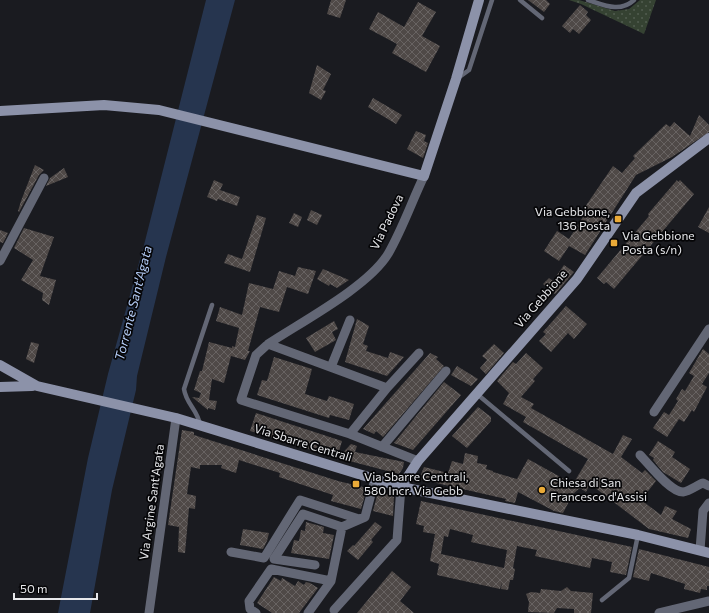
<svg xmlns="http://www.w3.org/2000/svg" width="709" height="613" viewBox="0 0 709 613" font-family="Commissioner,sans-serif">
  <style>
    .grass { fill: url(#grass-dots) }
    .water { fill: #26354f }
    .building { fill: url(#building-cross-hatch); fill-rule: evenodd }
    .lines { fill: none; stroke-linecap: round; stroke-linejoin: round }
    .lane { stroke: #636775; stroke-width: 4.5 }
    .street { stroke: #636775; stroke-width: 9 }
    .secondary { stroke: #8c92a9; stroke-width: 10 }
    .poi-dot { fill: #eaaa38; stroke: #060608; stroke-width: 1.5 }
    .labels { text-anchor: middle; stroke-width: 3.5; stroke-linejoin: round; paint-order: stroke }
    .poi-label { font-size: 12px; fill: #e7e8eb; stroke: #060608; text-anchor: start }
    .street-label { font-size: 12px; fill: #e7e8eb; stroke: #060608 }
    .water-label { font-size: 13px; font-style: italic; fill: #b3cbf5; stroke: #060608 }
  </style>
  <defs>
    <pattern id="grass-dots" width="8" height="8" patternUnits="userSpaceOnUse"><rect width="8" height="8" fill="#354232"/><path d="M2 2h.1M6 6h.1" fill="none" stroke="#525d50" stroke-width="1.8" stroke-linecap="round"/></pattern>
    <pattern id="building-cross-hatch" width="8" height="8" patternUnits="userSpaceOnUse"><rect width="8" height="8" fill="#4f4947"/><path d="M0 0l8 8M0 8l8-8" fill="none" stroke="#686362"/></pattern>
  </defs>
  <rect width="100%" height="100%" fill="#1a1b20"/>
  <path class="grass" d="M569,0h10l36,11 14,-2 11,-9h16l-12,34 -63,-30z"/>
  <path class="water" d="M206,0h29l-69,257 -29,119 -1,14 -24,100 -22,123h-32l30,-155 20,-84 36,-129z"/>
  <path class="building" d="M331,0h15l-6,18 -13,-4z
    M528,0h18l4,4 -6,8z
    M418,2l18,10 -14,24 18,10 -14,26 -34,-19 5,-9 -28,-15 9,-17 26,15z
    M580,5l8,7 -2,3 5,5 -12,14 -6,-5 -3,4 -8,-7z
    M317,65l14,9 -8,16 3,1 -5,9 -12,-7z
    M373,98l29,17 -6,9 -28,-17z
    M699,115l10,10v7l-37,25 -36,18 -51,80 -16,-9 -10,15 -15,-10 13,-20 12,8 19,-30 -3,-2 28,-41 9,7 13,-15 -2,-2 33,-32 4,3 4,-5 16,14z
    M416,131l10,4 -2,6 4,2 -5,15 -16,-9z
    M35,165l9,5 -5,5 -20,37 -1,-1 3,-10z
    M64,168l4,9 -22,9 4,-8z
    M214,180l9,4 -3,6 20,7 -3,9 -19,-7 -1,2 -10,-4z
    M677,180l1,2 2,-2 14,14 -80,95 -8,-7 -2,2 -7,-6 52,-62 -1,-2z
    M709,207v26l-11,-6z
    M311,210l11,5 -5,10 -10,-5z
    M294,213l8,4 -4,10 -9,-4z
    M257,215l9,3 -16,54 -26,-9 4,-9 14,5z
    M24,228l30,9 -14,39 16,4 -7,25 -7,-5 1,-7 -22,-13 12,-20 -19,-12z
    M0,230l8,3 -5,10 -3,-1z
    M564,265l10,7 -19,22 -12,-10 6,-6 4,3z
    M298,267l18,4 -8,23 -21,-7 -8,25 -19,-5 -12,44h2l-5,9 -14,-4 -7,27 -12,-4 -3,21 8,1 -2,9 -7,-2v2l-16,-13 7,1 2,-5 -7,-3 6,-19h2l7,-29 23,6v-2l3,1 4,-19 -23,-7 4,-14 22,8 7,-32 24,6 6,-18 16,5z
    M323,269l26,11 -12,8 -7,-4 -1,2 -12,-7z
    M566,306l21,18 -13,15 -6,-6 -17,19 -12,-11 7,-7 -3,-2z
    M357,319l12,7 -6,18 5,2 -2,5 22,7 2,-6 14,5 -17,19 -42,-14z
    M334,321l4,8 -6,3 4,8 -21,12 -9,-14z
    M31,342l8,2 -5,19 -8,-4z
    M494,344l10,9 -18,21 -6,-6 7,-8 -5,-4z
    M703,349l6,5v19l-7,11 5,3 -13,25 -2,-2 -8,12 -5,-3 -12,18 -14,-9 11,-16 5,3 9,-14 -2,-2 6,-10 3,2 9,-15 -5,-3z
    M430,353l8,4 -2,2 8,7 -61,71 -7,-6 -2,3 -11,-5z
    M526,353l17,15 -10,11 2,2 -14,16 13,7 -3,4 82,46 10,-19 9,4 -11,18 21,16 3,-3 11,11 -15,19 20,15 4,-9 12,5 -5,8 19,10 -3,9 -39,-9 -59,-45 -4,8 -6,-4 -7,6 -10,19 -9,-2 -36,-19 -3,11 -10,-2 1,-2 -87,-20 5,-12 24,6 4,-12 11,3 2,-11 13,3 -1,7 10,2 -1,4 7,2v1l24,7 11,-20 45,25 15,-25 -65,-37 3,-5 -23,-13 6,-11 -12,-12 16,-19 3,2z
    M274,357l38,12 -7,25 22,7 2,-5 25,8 -5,16 -19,-5 -1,3 -72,-23 5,-15 5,1z
    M457,366l21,13 -7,7 -20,-11z
    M444,382l17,13 -48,55 -19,-7z
    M478,407l13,10v4l-24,27 -15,-12z
    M256,413l86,28 -5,17 -87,-27z
    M182,430l12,2v3l144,46 29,7 -6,21 -30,-8 2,-6 -54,-18 1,-4 -41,-13 -3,13 -15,-5 1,-3h-22v4l-9,-2 -4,27 9,2 -1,13 -6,-1 -4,45 -7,-1 1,-25 -11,-2z
    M658,441l17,11 -3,5 18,12 -9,14 -18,-11 -10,-12 1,-2 -5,-3z
    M351,444l6,2 -2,6 49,10 -1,6 -4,6 -61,-16z
    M378,492l16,4 -1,20 -20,-5z
    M421,501l211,46 -6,28 -16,-3 2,-10 -20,-4 -2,10 -55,-12 2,-6 -20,-4 -4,22 2,1 -2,11h-3l-2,10 -7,-1 1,-7 -2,7 -63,-14 2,-11 -9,-3 5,-27 -12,-2 1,-6 -8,-2zM450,529l23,6 -2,7 36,8 -3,18 -63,-14 3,-18 4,1z
    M306,522l18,5 -1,6 11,2 -5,24 -38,-6 3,-13 5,1 2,-11 4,1z
    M375,522l7,5 -11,13 2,2 -15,18 -11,-9 6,-6 1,1z
    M243,529l26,4 -2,8 -4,8 -23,-4z
    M639,549l70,18v19h-2v4l-6,-1 -1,4 -16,-4 1,-5 -34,-11 -2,8 -16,-4z
    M392,571l19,16 -11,14 14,12h-57z
    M274,577l7,4 1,-3 13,8 3,-5 6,4 2,-3 4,1 8,5 -19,25h-27l-15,-10z
    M567,587l4,4 22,2 -2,20h-17v-4l-17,-1 -3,5 -26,-1 1,-10 -3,-8 5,-2 9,1 1,-4 20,2z"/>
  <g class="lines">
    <path class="lane" d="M520,0l22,18
      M588,0c16,5 32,13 46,0
      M458,78l11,-8 23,-70
      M477,394l92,77
      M200,425c-2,-15 -14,-21 -16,-36l28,-84
      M602,600l27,-22 9,-43"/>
    <path class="street" d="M0,261l44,-83
      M268,344l119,44
      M331,367l19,-47
      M654,412l55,-83
      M350,434l37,-46 32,-35
      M382,447l64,-76
      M640,455c9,9 30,37 43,37 7,-1 14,-7 20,-9l6,3
      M418,461l-68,-27 -109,-34 15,-45 12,-11c33,-22 100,-57 120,-90 14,-24 24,-53 36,-78
      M700,550l3,-39 6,-8
      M231,552l33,6 36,-58 59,19
      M315,565l-41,-6 29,-45 39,13 23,-10 10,-38
      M334,610l63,-70 4,-53
      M149,613l27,-195
      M256,613l-6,-4 -1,-8 22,-32 60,12
      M308,613l23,-32 11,-54
      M659,613l50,-12"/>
    <path class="secondary" d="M0,111l104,-6 55,5 265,66 32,-97 23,-79
      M0,365l37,21 139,32 225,69 237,48 71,18
      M0,387l32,-1
      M401,487l17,-26 159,-182 59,-86 73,-55"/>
  </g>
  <g class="poi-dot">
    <rect x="614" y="215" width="8" height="8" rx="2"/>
    <rect x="610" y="239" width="8" height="8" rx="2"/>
    <rect x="352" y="480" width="8" height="8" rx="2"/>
    <circle cx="542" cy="490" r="4"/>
  </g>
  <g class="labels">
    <g class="poi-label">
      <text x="610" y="216" text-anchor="end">Via Gebbione,<tspan x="610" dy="14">136 Posta</tspan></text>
      <text x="622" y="240">Via Gebbione<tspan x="622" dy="14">Posta (s/n)</tspan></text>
      <text x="364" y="481">Via Sbarre Centrali,<tspan x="364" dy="14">580 Incr. Via Gebb</tspan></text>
      <text x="550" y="487">Chiesa di San<tspan x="550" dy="14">Francesco d'Assisi</tspan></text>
    </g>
    <g class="street-label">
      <text transform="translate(387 222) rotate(-64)" y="4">Via Padova</text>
      <text transform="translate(541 299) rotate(-49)" y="4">Via Gebbione</text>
      <text transform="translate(303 443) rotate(17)" y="4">Via Sbarre Centrali</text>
      <text transform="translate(152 502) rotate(-82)" y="4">Via Argine Sant'Agata</text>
    </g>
    <g class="water-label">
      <text transform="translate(133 303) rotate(-76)" y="5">Torrente Sant'Agata</text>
    </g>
  </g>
  <path d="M14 593v6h83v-6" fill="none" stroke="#e7e8eb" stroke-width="2"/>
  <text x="20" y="593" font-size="12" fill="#e7e8eb" stroke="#060608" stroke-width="3" paint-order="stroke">50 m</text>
</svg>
